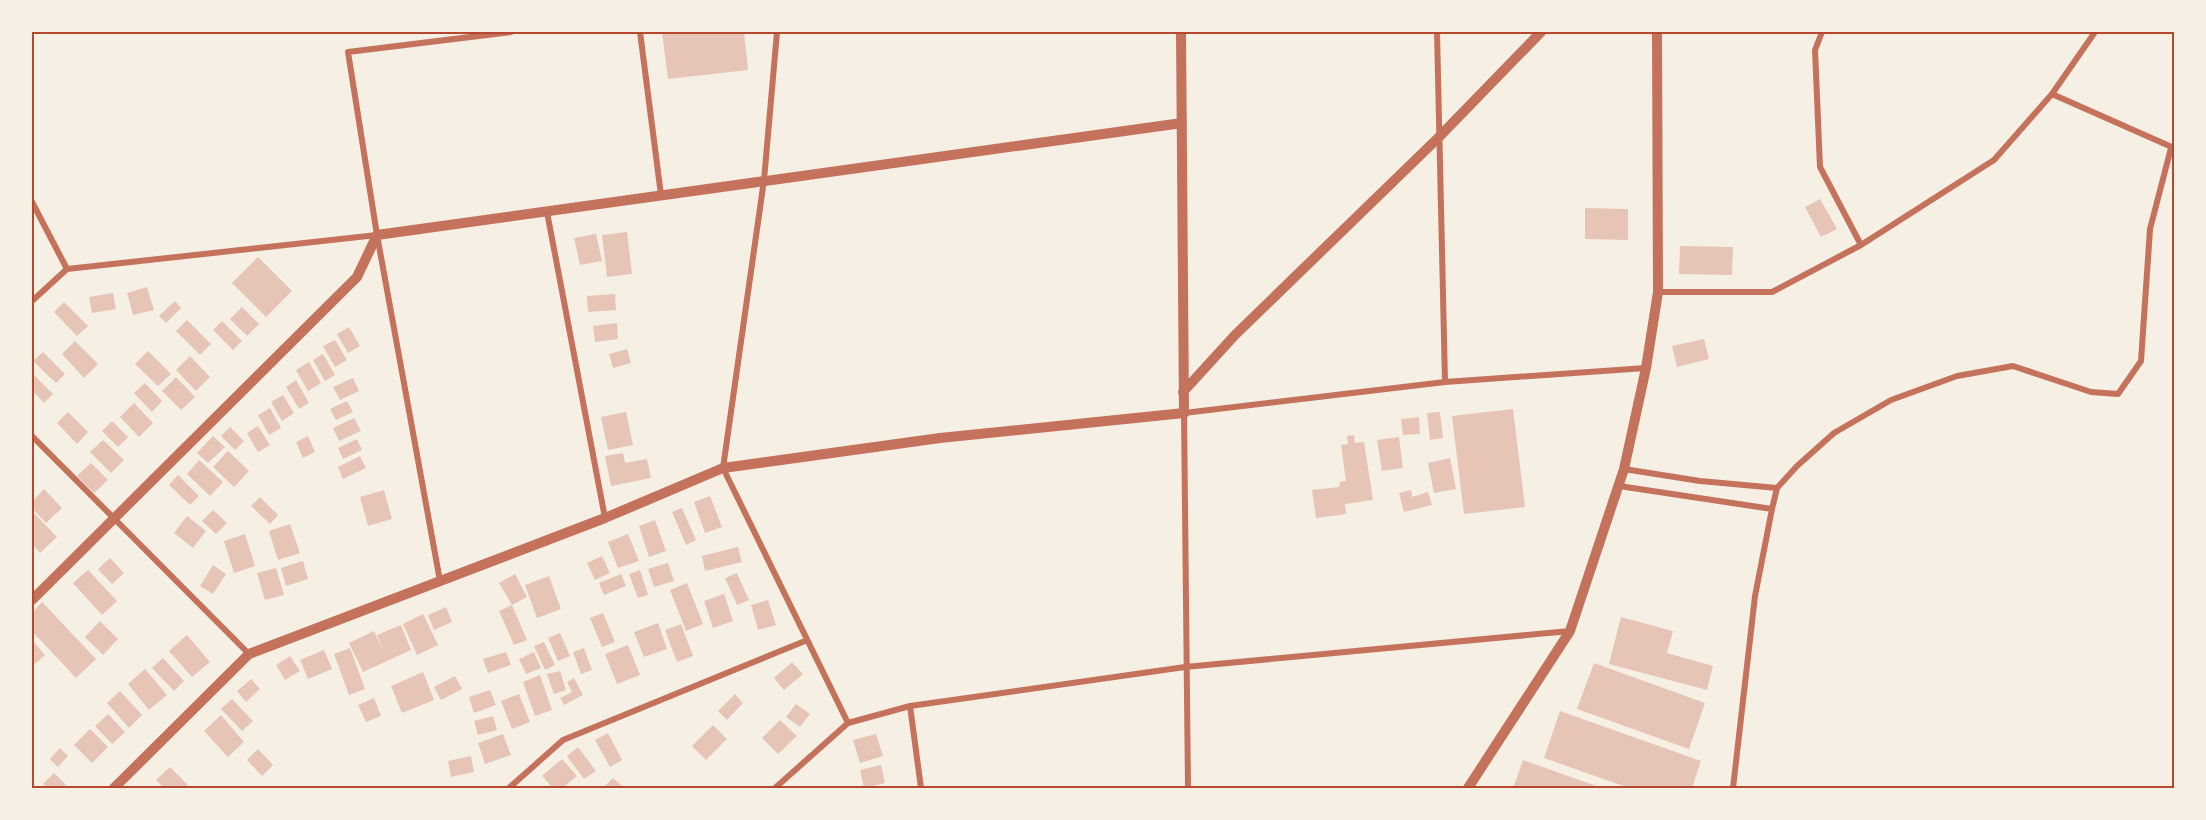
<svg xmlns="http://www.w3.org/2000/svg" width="2206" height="820" viewBox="0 0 2206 820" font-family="Mulish,sans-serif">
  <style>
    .building { fill: #e6c5b7 }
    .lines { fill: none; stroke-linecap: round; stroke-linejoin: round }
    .minor { stroke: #c5725c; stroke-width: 6 }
    .tertiary { stroke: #c5725c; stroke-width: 10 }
    .neatline { fill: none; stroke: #b5482f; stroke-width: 2 }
  </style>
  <rect width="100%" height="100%" fill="#f6efe4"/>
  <path class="building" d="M662,32h82l4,38 -80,9z
    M1820,199l17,30 -16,8 -16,-30z
    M1585,208l43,1v31l-43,-1z
    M627,232l5,42 -25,3 -5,-42z
    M596,234l6,27 -22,4 -6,-27z
    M1680,246l53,1 -1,28 -53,-1z
    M258,257l34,34 -26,26 -34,-34z
    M147,287l7,23 -21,5 -6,-22z
    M113,293l3,16 -24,4 -3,-16z
    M615,294l1,16 -28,2 -1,-16z
    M175,301l6,7 -15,15 -7,-7z
    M64,302l24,24 -11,10 -23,-24z
    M242,307l17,17 -12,12 -17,-17z
    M187,320l24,24 -11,11 -24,-24z
    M222,321l20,20 -9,9 -20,-20z
    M617,323l1,16 -23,3 -2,-16z
    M349,327l11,19 -12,7 -11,-19z
    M1704,339l5,20 -32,8 -5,-21z
    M335,340l12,20 -12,7 -12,-21z
    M75,341l23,23 -14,14 -22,-24z
    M627,349l4,14 -18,5 -4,-14z
    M148,351l23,23 -13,12 -23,-22z
    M43,352l22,22 -9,9 -23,-22z
    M323,354l12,21 -10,6 -12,-21z
    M190,356l20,21 -14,14 -20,-21z
    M309,362l12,21 -13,8 -12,-21z
    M34,375l19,19 -9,9 -12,-13z
    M176,377l19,20 -14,13 -19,-19z
    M353,378l6,13 -19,9 -7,-13z
    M296,380l13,23 -10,6 -13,-22z
    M145,383l17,18 -10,11 -18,-19z
    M283,395l11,18 -12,8 -11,-19z
    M347,401l6,11 -17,8 -6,-11z
    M134,403l19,20 -14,14 -19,-20z
    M270,408l11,20 -12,7 -11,-20z
    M1513,409l12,98 -61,7 -12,-98z
    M68,412l20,20 -11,12 -20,-21z
    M626,412l7,33 -25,5 -7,-33z
    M1440,412l3,26 -13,2 -3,-27z
    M1419,417l1,17 -17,1 -2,-16z
    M354,418l7,13 -22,10 -6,-13z
    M112,421l16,16 -10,10 -16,-16z
    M258,426l12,19 -12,7 -11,-19z
    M230,427l14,14 -9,9 -14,-14z
    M1354,435l1,8 9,-1 9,58 -28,4 1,10 -30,4 -4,-28 27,-3 1,-5 6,-1 -5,-36 7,-1 -1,-8z
    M213,436l12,11 -17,16 -11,-10z
    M308,436l7,16 -12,6 -7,-16z
    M1399,437l4,31 -21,3 -5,-31z
    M357,439l5,11 -19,9 -5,-11z
    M103,440l21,20 -13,13 -21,-21z
    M228,451l21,20 -15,16 -21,-20z
    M623,453l2,10 22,-4 4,19 -40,8 -6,-30z
    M360,456l6,12 -23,11 -5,-12z
    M1450,458l6,31 -22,4 -6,-30z
    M199,460l24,22 -13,14 -23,-22z
    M91,463l17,17 -14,13 -17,-17z
    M178,475l21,21 -9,9 -21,-20z
    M44,489l18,19 -16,15 -14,-15v-6z
    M384,490l8,29 -24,7 -8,-29z
    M1411,490l1,7 16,-5 4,13 -28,7 -5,-19z
    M710,496l12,31 -17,6 -11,-31z
    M260,497l18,18 -8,9 -19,-18z
    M682,508l14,32 -10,5 -14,-33z
    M213,510l14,13 -11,11 -14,-13z
    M35,514l22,23 -17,16 -8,-9v-27z
    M187,516l19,15 -13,17 -19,-15z
    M655,520l11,31 -17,6 -10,-31z
    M290,524l10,29 -22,7 -9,-29z
    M245,534l10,32 -21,7 -10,-32z
    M628,534l11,27 -21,7 -10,-26z
    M738,547l4,15 -37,9 -3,-15z
    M602,556l8,17 -15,7 -8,-17z
    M110,558l14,15 -12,11 -14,-15z
    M303,561l5,18 -22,7 -5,-18z
    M668,563l6,18 -20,6 -6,-18z
    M213,565l13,9 -13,20 -13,-8z
    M276,568l8,27 -19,5 -8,-27z
    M88,570l29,31 -15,14 -29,-32z
    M640,570l8,25 -10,3 -9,-24z
    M737,573l12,27 -12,5 -12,-27z
    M515,574l12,23 -15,8 -13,-22z
    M621,574l5,12 -22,9 -5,-12z
    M549,576l12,33 -24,9 -12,-33z
    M687,583l16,41 -17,7 -16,-41z
    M724,594l9,27 -20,7 -9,-27z
    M768,600l8,25 -18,5 -7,-25z
    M42,602l54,57 -20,19 -44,-47v-18z
    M512,605l15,35 -13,5 -15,-34z
    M446,607l6,15 -18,8 -6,-15z
    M603,613l12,29 -13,5 -12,-29z
    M423,614l15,31 -21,10 -14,-31z
    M1621,617l52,14 -6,22 46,13 -6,24 -98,-26z
    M100,621l18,18 -15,16 -18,-18z
    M658,623l9,26 -23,8 -10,-25z
    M681,624l12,32 -16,6 -12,-32z
    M401,625l10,25 -48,22 -14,-29 25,-12 10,22 -7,-18z
    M560,633l10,23 -12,5 -10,-23z
    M187,635l23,27 -18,15 -23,-26z
    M32,640l13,15 -10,9 -3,-3z
    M544,642l11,23 -10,5 -11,-24z
    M628,645l12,30 -23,9 -12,-30z
    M350,648l15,41 -16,6 -15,-41z
    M584,648l8,22 -11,4 -8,-22z
    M324,650l8,19 -24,10 -8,-19z
    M506,652l5,13 -23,8 -5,-14z
    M534,652l7,16 -15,6 -7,-15z
    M290,656l10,15 -15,9 -9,-15z
    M163,658l21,23 -10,10 -22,-23z
    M792,662l11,12 -19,16 -10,-12z
    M1594,663l111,40 -16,46 -112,-40z
    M145,669l22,26 -18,15 -21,-26z
    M560,671l6,19 -12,4 -7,-20z
    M423,672l11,28 -32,13 -11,-27z
    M540,675l12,35 -17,6 -12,-34z
    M455,676l7,13 -21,11 -7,-13z
    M574,678l9,17 -19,10 -4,-7 12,-6 -5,-10z
    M251,679l9,10 -14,13 -9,-11z
    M490,690l6,15 -22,8 -5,-16z
    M120,691l22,24 -13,13 -22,-25z
    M519,694l11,28 -18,7 -11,-28z
    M735,694l8,9 -16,17 -9,-9z
    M374,698l7,18 -15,6 -8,-17z
    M232,699l21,22 -11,10 -21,-22z
    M796,704l14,10 -10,13 -14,-10z
    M1560,711l141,50 -9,27h-63l-85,-30z
    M108,714l17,18 -13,12 -17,-18z
    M221,715l23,27 -16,15 -24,-26z
    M493,716l4,14 -19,5 -4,-14z
    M780,720l17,16 -19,18 -16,-16z
    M713,725l14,14 -21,21 -14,-14z
    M90,729l18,18 -16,16 -18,-18z
    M608,733l14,27 -12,7 -15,-27z
    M503,734l8,21 -26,9 -7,-21z
    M876,734l7,22 -23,7 -7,-23z
    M578,747l18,24 -12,8 -17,-23z
    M60,748l8,8 -10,11 -8,-8z
    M258,749l15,16 -11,11 -15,-16z
    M471,756l3,16 -23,5 -3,-16z
    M562,759l15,17 -15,12h-9l-11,-12z
    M1523,760l79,28h-89z
    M881,765l4,18 -21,5 -4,-18z
    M170,767l18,18 -4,3h-20l-8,-8z
    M54,773l12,12 -4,3h-15l-4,-4z
    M613,778l11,10h-21z"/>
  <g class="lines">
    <path class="minor" d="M640,32l21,163
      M777,32l-13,148 -41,288 125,255
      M1437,32l8,350
      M1822,32l-7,18 5,117 41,78
      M2052,94l122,54
      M32,202l35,67
      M547,212l58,306
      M1658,292h114l89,-47 133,-85 58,-66 43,-62
      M32,301l35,-32 310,-34
      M32,436l217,218
      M1624,469l76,12 77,7
      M1619,486l153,23
      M440,581l-63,-346 -29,-183 163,-20
      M910,706l11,82
      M509,788l54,-48 242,-99
      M775,788l73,-65 62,-17 275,-39 385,-36
      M1188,788l-4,-375 261,-31 201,-14
      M1733,788l22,-192 17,-87 5,-21 20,-22 37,-33 57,-33 66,-24 56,-10 78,26 27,2 23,-33 9,-132 21,-81"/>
    <path class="tertiary" d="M1183,392l52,-57 203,-197 103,-106
      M32,600l325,-323 20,-42 805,-112
      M114,788l135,-134 356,-136 118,-50 217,-30 244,-25 -3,-381
      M1468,788l102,-157 54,-162 22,-101 12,-76 -1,-260"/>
  </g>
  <rect width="2206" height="820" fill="none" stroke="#f6efe4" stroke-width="66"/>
  <rect x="33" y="33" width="2140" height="754" class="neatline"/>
</svg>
